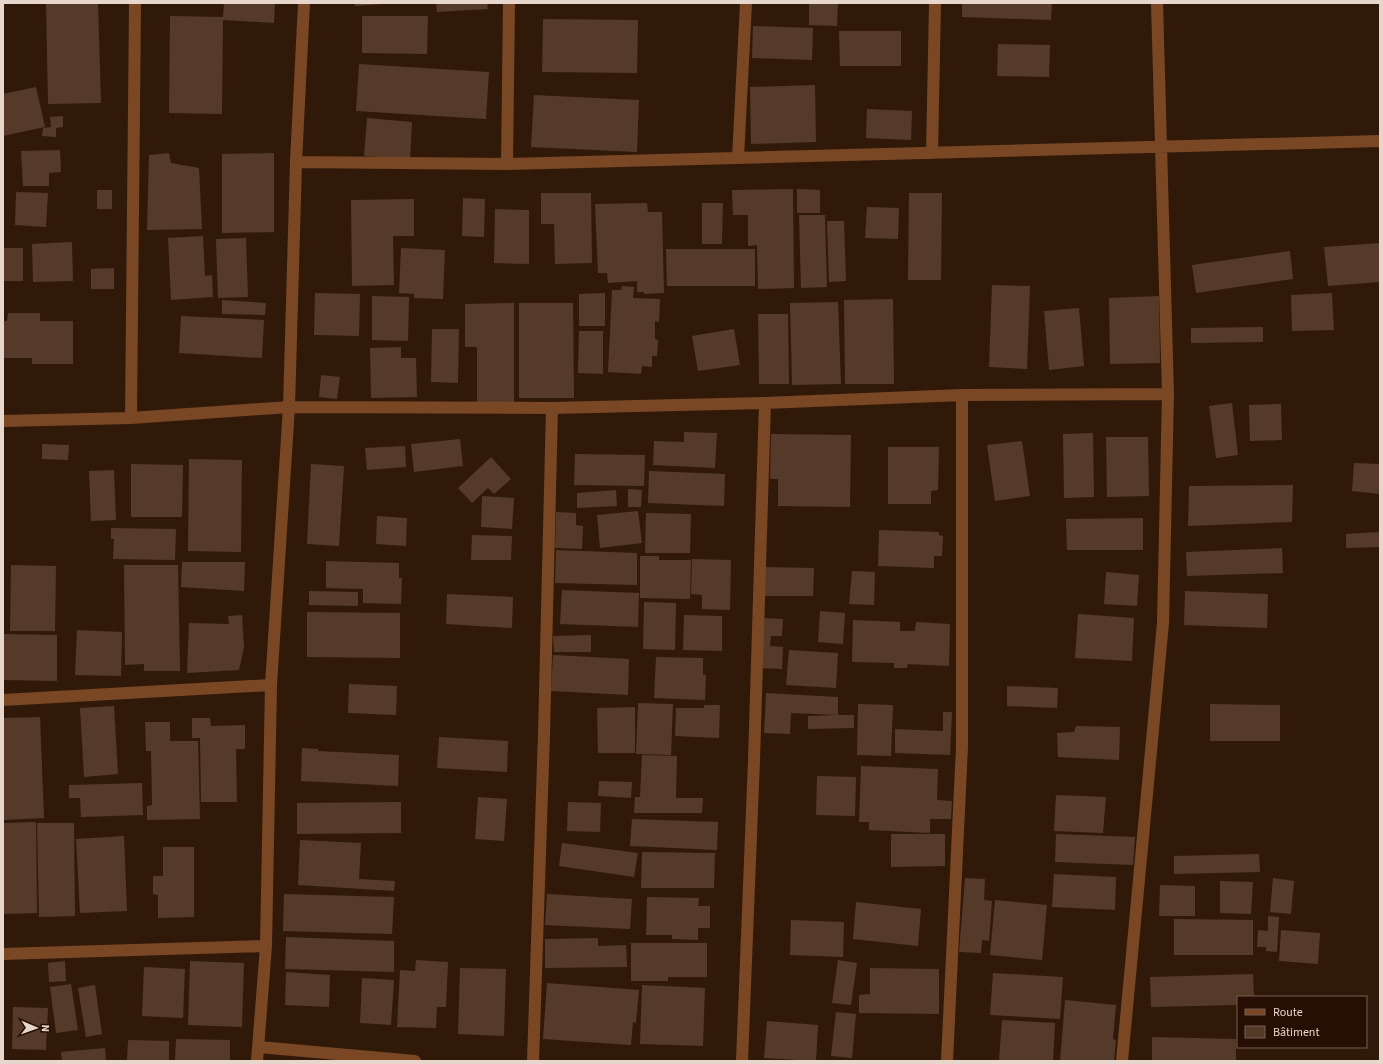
<svg xmlns="http://www.w3.org/2000/svg" width="1383" height="1064" viewBox="0 0 1383 1064" font-family="'Source Sans 3',sans-serif">
  <style>
    .building { fill: #553a2a }
    .lines { fill: none; stroke-linecap: round; stroke-linejoin: round }
    .minor { stroke: #7a4725; stroke-width: 12 }
  </style>
  <rect width="100%" height="100%" fill="#311909"/>
  <path class="building" d="M46,3h52l3,100 -53,1z
    M224,3h51l-1,20 -51,-3 -1,94 -53,-1 1,-97 53,1z
    M355,3h28v1l-28,2z
    M436,3h51l1,6 -51,3z
    M809,3h29l-1,23 -28,-1z
    M962,3h90l-1,17 -89,-3z
    M362,16h66l-1,38 -65,-1z
    M543,19l95,1 -1,53 -95,-1z
    M753,26l60,2 -1,32 -60,-2z
    M839,31h62v35h-61z
    M998,44l52,1 -1,32 -52,-1z
    M359,64l130,8 -3,47 -130,-8z
    M815,85l1,57 -65,2 -1,-57z
    M36,87l9,40 -42,9v-42z
    M534,95l105,5 -2,52 -106,-5z
    M867,109l45,2 -1,29 -45,-2z
    M63,116v11l-7,1v9l-14,-1 1,-8 8,-1 -1,-10z
    M367,118l45,4 -2,37 -46,-3z
    M60,150l1,22 -12,1v13h-26l-2,-35z
    M169,153l2,10 28,5 3,61 -55,1 2,-75z
    M274,153v79l-52,1v-79z
    M793,189l1,99 -36,1 -1,-44 -9,1v-31h-15l-1,-25z
    M797,189l23,1v23h-23z
    M97,190h15v19h-15z
    M16,192l32,1 -2,34 -31,-2z
    M541,193h50l1,70 -37,1 -1,-40h-13z
    M909,193h33l-1,87h-33z
    M463,198l22,1 -1,38 -22,-1z
    M414,199v37h-21l1,49 -42,1 -1,-86z
    M647,203l1,9h14l2,81 -20,1v-2h-7v-11l-29,2 -1,-10h-9l-3,-69z
    M702,203h21l-1,41h-20z
    M867,207l32,1 -1,31 -33,-1z
    M495,209l34,1v54l-35,-1z
    M799,215h26l2,72 -26,1z
    M827,221h17l2,60 -17,1z
    M203,236l2,40 7,-1 1,22 -42,3 -3,-62z
    M246,238l2,59 -30,1 -2,-59z
    M72,242l1,39 -40,1 -1,-38z
    M1380,243v39l-52,4 -4,-39z
    M3,248h20v33h-20z
    M401,248l44,2 -2,49 -29,-1v-4l-15,-1z
    M666,249h89v37h-88z
    M1290,251l3,28 -97,14 -4,-28z
    M114,268v21h-23v-20z
    M992,285l38,1 -3,83 -38,-2z
    M622,286l12,1 -1,11 27,1 -1,23 -4,-1v18l3,1 -1,16h-5v11l-10,-1 -1,8 -33,-2 4,-82h9z
    M315,293l45,1 -1,42 -45,-1z
    M605,293v33h-26v-32z
    M1332,293l2,37 -42,1 -1,-36z
    M372,296l37,1 -1,44 -36,-1z
    M1159,296l1,67 -50,1 -1,-66z
    M893,299l1,85h-49l-1,-84z
    M222,300l44,3 -1,12 -43,-1z
    M838,302l3,82 -49,1 -2,-82z
    M514,303v103h-37v-59h-12v-43z
    M519,303h54l1,95h-55z
    M1079,308l5,58 -35,4 -5,-59z
    M8,313h32v8h33v43h-41v-6h-29v-37h4z
    M758,314h30l1,70h-30z
    M181,316l83,4 -2,38 -83,-5z
    M1263,327v15l-72,1v-15z
    M432,329h27l-1,54 -27,-1z
    M734,329l6,36 -42,6 -6,-35z
    M579,331h24v43l-25,-1z
    M401,347v11h15l1,39 -46,1 -1,-50z
    M321,375l19,2 -3,22 -18,-2z
    M1232,403l6,52 -22,3 -7,-52z
    M1281,404l1,36 -32,1 -1,-36z
    M684,432l33,1 -2,35 -62,-3 1,-24 30,1z
    M1093,433l1,64 -30,1 -1,-64z
    M771,434l80,1 -1,72 -72,-1v-27h-8z
    M1106,437h42l1,59 -42,1z
    M460,439l3,27 -49,6 -3,-28z
    M1022,441l8,55 -35,5 -8,-56z
    M42,444l27,1 -1,15 -26,-1z
    M405,446l1,21 -39,3 -2,-22z
    M888,447h51l-1,43 -7,1v13h-43z
    M575,454l70,1 -1,31 -70,-1z
    M491,457l20,22 -17,15 -6,-6 -16,15 -14,-15z
    M189,459l53,1 -1,92 -53,-1z
    M1354,463l26,1v30l-28,-3z
    M131,464l52,1 -1,52h-51z
    M311,464l33,2 -5,80 -32,-2z
    M114,470l2,50 -25,1 -2,-50z
    M649,471l76,3 -1,32 -76,-3z
    M1293,485l-1,37 -104,4 1,-40z
    M628,489l14,1 -1,17h-13z
    M616,490l1,16 -40,2v-15z
    M482,496l32,2 -2,31 -31,-2z
    M638,511l4,32 -42,5 -3,-33z
    M556,512l20,1v12l7,1 -1,23 -27,-1z
    M646,513l45,1 -1,39h-45z
    M377,516l30,2 -1,28 -30,-2z
    M1143,518v32h-76l-1,-31z
    M111,528l65,1 -1,31 -62,-1 1,-20h-3z
    M879,530l60,2v3l4,1 -1,20h-8v12l-56,-2z
    M1380,532v15l-34,1v-14z
    M472,535l40,1 -1,24h-40z
    M1282,548l1,25 -96,3 -1,-24z
    M556,550l81,3v32l-82,-2z
    M640,556h19v4h32l-1,39 -50,-1z
    M692,559l39,1 -1,50 -28,-1v-14l-11,-1z
    M326,561l73,2v15h3l-1,26 -38,-1v-14l-37,-1z
    M182,562h63l-1,29 -63,-4z
    M11,565l45,1 -1,65h-45z
    M124,565h54l2,106h-36v-7l-19,1z
    M764,567l50,1 -1,28h-49z
    M852,571l23,1 -1,33 -25,-1z
    M1106,572l33,3 -2,31 -33,-2z
    M562,590l77,3 -1,34 -78,-3z
    M309,591l49,1v14l-49,-1z
    M1185,591l83,3 -1,34 -83,-3z
    M447,594l66,3 -1,31 -66,-4z
    M644,602l32,1 -1,47 -32,-1z
    M820,611l25,2 -2,31 -25,-2z
    M307,612l93,1v45l-93,-1z
    M1078,614l56,4 -2,43 -57,-3z
    M242,615l2,32 -5,23 -52,3 2,-50 40,1 -1,-8z
    M684,615l38,1v35l-39,-1z
    M761,618l22,1 -1,17h-11l-1,10 13,1 -1,22 -24,-1z
    M853,620l47,2v9h15l1,-9 34,2 -1,42 -41,-2 -1,4h-13v-5l-42,-1z
    M77,630l45,2 -1,44 -46,-1z
    M3,634l54,1v46l-54,-1z
    M591,635v17h-37l-1,-16z
    M789,650l49,3 -2,35 -50,-3z
    M553,655l76,4 -1,36 -77,-4z
    M656,657l47,1v17h3l-1,25 -51,-2z
    M349,684l48,2 -1,29 -48,-2z
    M1007,686l51,2 -1,20 -50,-2z
    M766,693l72,4v18l-47,-2 -1,21 -26,-1z
    M638,703l35,1 -2,51 -35,-1z
    M858,704l35,1 -2,51 -34,-1z
    M1210,704l70,1v36h-70z
    M704,705h16l-1,33 -44,-2 1,-28h28z
    M114,706l4,68 -34,3 -4,-69z
    M635,707v46h-37l-1,-45z
    M943,712h9l-2,43 -55,-2v-24l48,2z
    M837,715h17v13l-46,1v-13z
    M40,717l4,101 -41,2v-102z
    M192,718h18l1,8 34,-1v24h-9l1,53h-36l-1,-64h-8z
    M145,722h25v19h28l2,78 -53,1v-14l5,-1 -1,-54h-5z
    M1076,726l44,1 -1,33 -61,-3 -1,-24 17,-1z
    M439,737l69,4 -1,31 -70,-4z
    M302,748l16,1v2l81,4 -1,31 -97,-5z
    M642,755l35,1 -1,42h27l-1,15h-68l1,-16h5z
    M861,766l77,3 -1,31 15,1 -1,18h-21v14l-61,-3v-8h-10z
    M817,776l39,1 -1,39 -39,-1z
    M599,781l33,1 -1,16 -33,-2z
    M142,783l1,32 -62,2 -1,-19h-11v-13z
    M1056,795l50,2 -3,36 -49,-2z
    M478,797l29,2 -3,42 -29,-2z
    M401,802v31l-104,1v-31z
    M568,802l33,1 -1,29 -33,-1z
    M632,819l86,3 -1,28 -87,-4z
    M36,822l1,91 -34,1v-91z
    M37,823h37l1,93 -36,1z
    M891,834h54v32l-54,1z
    M1056,834l79,3 -2,28 -78,-3z
    M124,836l3,75 -47,2 -4,-74z
    M300,840l61,3 -2,36 36,2 -1,10 -96,-6z
    M562,843l76,10 -4,24 -75,-11z
    M163,847h31v70l-36,1v-23l-5,-1v-18h10z
    M642,852l73,1 -1,35h-73z
    M1259,854l1,18 -86,2v-18z
    M1054,874l62,3 -1,33 -63,-3z
    M965,878l20,1 -1,21 8,1 -3,40 -7,-1 -1,13 -22,-1z
    M1273,878l21,3 -3,33 -21,-2z
    M1220,881l33,1 -2,32 -31,-1z
    M1160,885l35,1v30h-36z
    M284,894l110,3 -2,37 -109,-3z
    M547,894l85,5 -2,30 -85,-4z
    M647,897l52,1 -1,8h12v22h-12v12l-26,-1v-4h-26z
    M995,900l52,5 -5,55 -52,-5z
    M856,902l65,7 -3,37 -65,-7z
    M1268,916l11,1 -2,35 -11,-1v-4h-9l1,-17 10,1z
    M1174,919l79,1v35h-79z
    M791,920l53,2 -1,35 -53,-2z
    M1281,930l39,3 -2,31 -39,-3z
    M286,937l108,4v31l-109,-3z
    M598,938v8l28,-1 1,22 -82,1v-29z
    M631,943h76v34h-39v4h-37z
    M416,960l32,2 -2,45h-9l-1,21 -39,-1 3,-57 15,1z
    M838,960l19,3 -6,42 -19,-2z
    M65,961l1,20 -17,1 -1,-19z
    M190,961l54,2 -2,64 -54,-2z
    M144,967l41,2 -2,49 -41,-2z
    M460,968l46,1 -2,67 -46,-2z
    M870,968l69,1v45l-80,-1v-18l11,-1z
    M286,972l44,3 -1,32 -44,-2z
    M993,973l70,4 -3,42 -70,-4z
    M1253,974l1,23h-16v8l-87,2 -1,-30z
    M362,978l32,2 -3,45 -31,-2z
    M547,983l92,7 -3,33 -3,-1 -2,23 -88,-6z
    M71,984l7,46 -22,3 -6,-46z
    M95,985l7,49 -16,3 -8,-49z
    M642,985l63,3 -2,58 -63,-2z
    M1065,1000l51,5 -3,34 3,1 -2,21h-54z
    M13,1007l35,1 -2,42 -34,-1z
    M836,1012l20,2 -4,44 -21,-2z
    M1002,1020l53,3 -2,38h-54z
    M767,1021l51,4 -2,36 -52,-3z
    M1152,1037l84,2v22h-84z
    M176,1039l54,1v21h-55z
    M128,1040l41,1v20h-42z
    M105,1048l1,13h-44l-1,-9z"/>
  <g class="lines">
    <path class="minor" d="M932,153l3,-150
      M738,158l8,-155
      M296,162l211,2 873,-23
      M507,164l2,-161
      M131,418l4,-415
      M3,421l128,-3 158,-11 263,1 213,-5 197,-8 206,-1
      M3,700l268,-15
      M3,954l263,-8
      M259,1047l156,14
      M257,1061l9,-115 5,-261 18,-278 7,-245 8,-159
      M533,1061l11,-327 8,-326
      M742,1061l12,-301 11,-357
      M947,1061l15,-314v-352
      M1122,1061l41,-438 5,-229 -11,-391"/>
  </g>
  <rect width="1383" height="1064" fill="none" stroke="#e7d6cc" stroke-width="8"/>
  <rect x="1237" y="996" width="130" height="52" fill="#260f02" stroke="#735f53"/>
  <rect x="1245" y="1009" width="20" height="6" fill="#7a4725" stroke="#735f53"/>
  <text x="1273" y="1016" font-size="12" fill="#e7d6cc">Route</text>
  <rect x="1245" y="1026" width="20" height="12" fill="#553a2a" stroke="#735f53"/>
  <text x="1273" y="1036" font-size="12" fill="#e7d6cc">Bâtiment</text>
  <g transform="translate(36 1028) rotate(92)" stroke="#260f02" stroke-width="3" paint-order="stroke">
  <path d="M0-3L7 15L0 10L-7 15Z" fill="#e7d6cc"/>
  <text y="-6" font-size="11" font-weight="bold" text-anchor="middle" fill="#e7d6cc">N</text>
  </g>
</svg>
